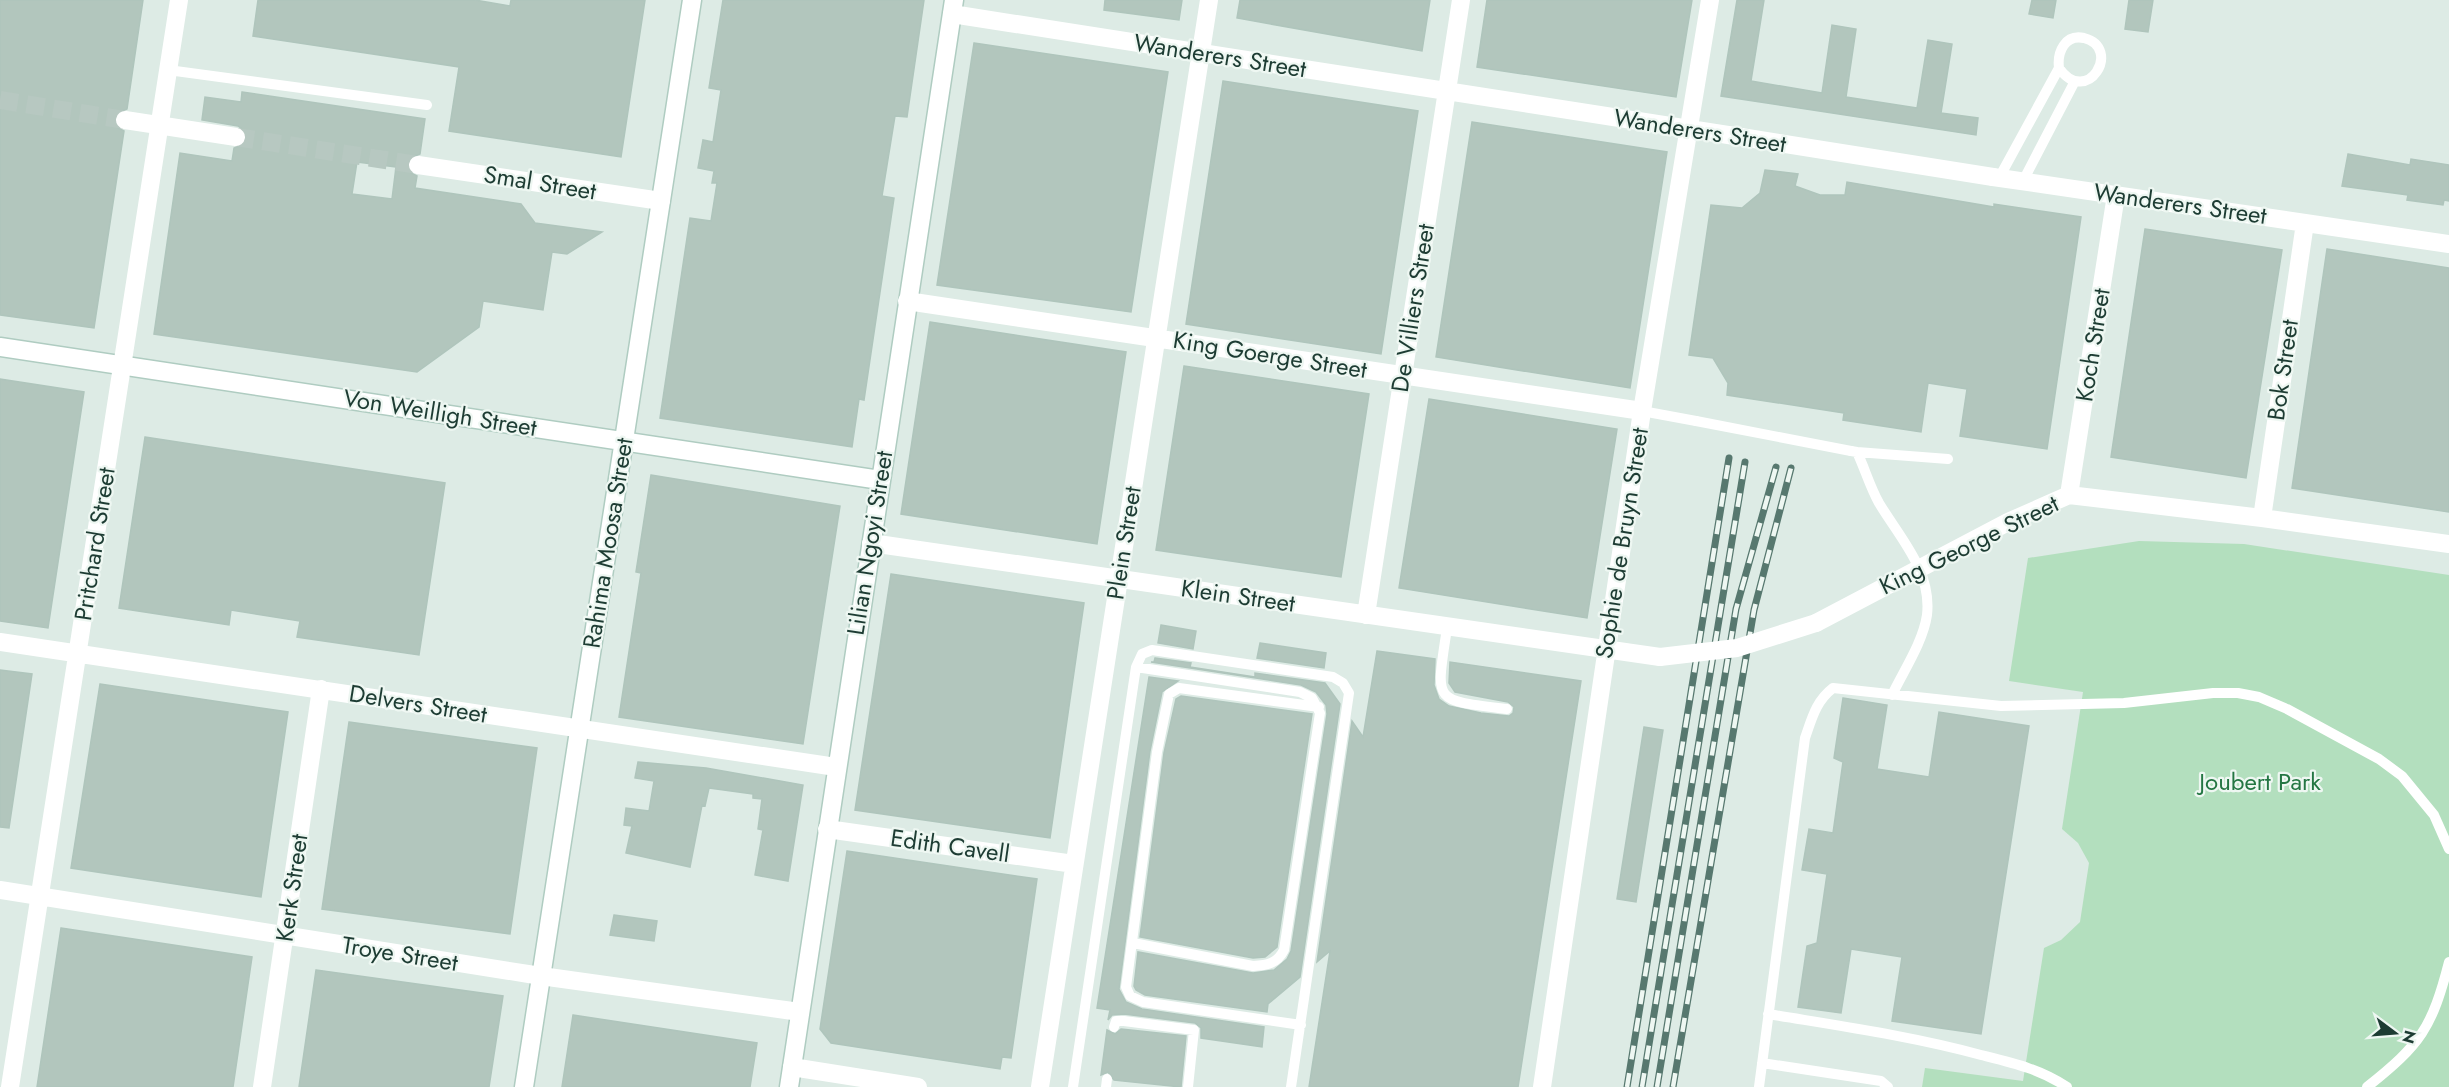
<svg xmlns="http://www.w3.org/2000/svg" width="2449" height="1087" viewBox="0 0 2449 1087" font-family="Jost,sans-serif">
  <style>
    .green { fill: #b3dfbe }
    .building { fill: #b2c6bd; stroke: #afc5bc; stroke-width: 1.5; fill-rule: evenodd }
    .lines { fill: none; stroke-linecap: round; stroke-linejoin: round }
    .street-tunnel { stroke: #b7c8c1; stroke-width: 18; stroke-dasharray: 18 9; stroke-linecap: butt }
    .secondary-casing { stroke: #afccc1; stroke-width: 21 }
    .lane { stroke: #fff; stroke-width: 10 }
    .street { stroke: #fff; stroke-width: 18 }
    .secondary { stroke: #fff; stroke-width: 18 }
    .rail-casing { stroke: #57786f; stroke-width: 7 }
    .rail { stroke: #eef7f2; stroke-width: 4.5; stroke-dasharray: 14; stroke-linecap: butt }
    .lane-bridge { stroke: #fff; stroke-width: 10 }
    .street-bridge { stroke: #fff; stroke-width: 18 }
    .labels { text-anchor: middle; stroke-width: 4.5; stroke-linejoin: round; paint-order: stroke }
    .street-label { font-size: 24px; fill: #1d3c33; stroke: #eef7f2 }
    .park-label { font-size: 24px; fill: #247643; stroke: #eef7f2 }
  </style>
  <rect width="100%" height="100%" fill="#ddebe5"/>
  <path class="green" d="M2139,541l105,3 205,31v512h-527l3,-19 98,13 21,-133 17,-8 19,-18 9,-59 -11,-20 -16,-14 21,-137 -74,-11 19,-123z"/>
  <path class="building" d="M0,0h143l-16,109 -10,4 -3,6 4,9 6,3 -30,197 -94,-13z
    M258,0h217l35,6 1,-6h134l-24,157 -172,-26 10,-64 -206,-31z
    M723,0h201l-17,117 -12,-1 -13,80 12,2 -30,202 -5,-1 -7,48 -192,-29 30,-200 21,3 6,-38h-5l2,-12 -16,-3 5,-28 10,2 8,-52 -12,-2z
    M1105,0h77l-3,20 -75,-10z
    M1240,0h190l-8,51 -185,-33z
    M1487,0h205l-16,97 -199,-30z
    M1737,0h27l-13,81 71,12 10,-68 24,4 -10,68 71,11 11,-68 24,4 -11,69 37,5 -2,17 -255,-39z
    M2032,0h24l-3,18 -24,-4z
    M2129,0h24l-5,32 -23,-3z
    M974,43l194,29 -37,240 -194,-27z
    M1223,81l195,30 -37,243 -195,-30z
    M242,92l183,27 -5,35 -10,4 -3,6 4,9 6,3 -2,12 106,16 14,19 67,9 -35,22 -15,-2 -9,58 -60,-9 -4,26 -62,45 -263,-38 26,-181 52,8 2,-13 11,-4 1,-12 -8,-6 -36,-6 3,-23 36,5zM357,162l39,5 -4,32 -40,-5z
    M1472,122l195,30 -37,236 -194,-31z
    M2348,154l62,11 1,-6 38,6v36l-5,-1 -1,5 -36,-5 1,-5 -66,-9z
    M1765,170l33,4 -3,12 25,9h25l2,-13 147,25v-3l87,13 -34,232 -87,-13 7,-47 -39,-6 -7,49 -78,-12 1,-7 -117,-18 1,-12 -15,-25 -24,-3 22,-150 31,3 18,-15z
    M2145,229l137,21 -36,228 -135,-21z
    M2327,249l122,19v244l-157,-24z
    M930,322l196,30 -29,192 -196,-30z
    M1184,366l185,28 -28,183 -185,-27z
    M0,379l84,13 -36,236 -48,-7z
    M1429,399l188,30 -30,189 -188,-30z
    M145,437l300,46 -26,172 -122,-18 3,-16 -69,-11 -2,15 -110,-17z
    M651,475l189,31 -37,238 -184,-27 22,-144 -5,-1z
    M891,574l193,29 -34,235 -195,-28z
    M1161,625l35,6 -3,18 -35,-6z
    M1260,643l66,10 -2,15 -67,-10z
    M1377,651l58,8 -1,26 5,14 10,7 32,7 28,3 4,-3 1,-6 -6,-5 -53,-10 -6,-9 1,-21 131,19 -63,406h-209l21,-136 -13,11 35,-241 11,16z
    M1155,658l36,5 -1,4 65,10v-4l70,10 15,21 -40,273 -32,27 -1,8 -122,-17 -9,-5 -2,-4 4,-34 115,21 21,-3 13,-11 4,-8 36,-237 -1,-9 -10,-13 -15,-7 -150,-23h3z
    M0,670l32,4 -23,154 -9,-1z
    M1149,677l29,4 -16,11 -12,59 -31,238 7,13 16,7 122,18 -2,20 -61,-9v-10l-6,-5 -71,-9 -12,1 -4,5 2,-10 -13,-2z
    M100,684l188,28 -27,185 -190,-29z
    M1181,696l131,18 -35,233 -12,10 -12,1 -113,-21 24,-184 12,-54z
    M1843,698l44,7 -10,64 52,8 10,-65 90,14 -48,308 -89,-13 10,-64 -51,-8 -10,64 -43,-6 9,-61 10,-3 10,-69 -25,-4 7,-41 24,4 10,-71 -9,-4z
    M349,722l188,26 -27,186 -188,-25z
    M1644,727l19,3 -27,172 -19,-3z
    M638,762l68,6 97,17 -15,96 -33,-6 8,-45 -5,-1 4,-30 -9,-1v-4l-44,-6 -4,18 -3,-1 -12,62 -64,-14 6,-27 -8,-1 2,-17 23,3 5,-30 -19,-3z
    M847,851l190,28 -26,179 -9,-1 -2,12 -169,-26 -11,-14z
    M614,915l43,6 -3,20 -44,-6z
    M61,928l191,29 -19,130h-196z
    M316,970l187,26 -14,91h-190z
    M573,1015l184,28 -7,44h-188z
    M1121,1029l65,7 -5,51 -67,-7 -6,-8 -7,3 6,-45 8,4z"/>
  <g class="lines">
    <path class="street-tunnel" d="M0,100l125,20
      M236,137l182,28"/>
    <g class="secondary-casing">
      <path id="secondary" d="M0,347l880,133
        M524,1087l168,-1087
        M789,1087l165,-1087"/>
    </g>
    <path class="lane" d="M168,70l259,35
      M1999,178l60,-110c-2,-16 6,-34 25,-30 39,10 3,70 -25,30
      M2023,181l52,-100
      M1642,411l54,10
      M1851,451l6,1c8,17 13,35 22,51 21,35 53,68 48,112 -4,27 -23,55 -35,80
      M1857,452l91,7
      M1447,628c-11,75 -16,72 60,81
      M1133,943l120,23c14,-1 24,-2 31,-16l36,-237 -8,-15 -12,-6 -164,-25
      M1768,1014c72,12 143,22 213,41 32,8 59,14 86,32
      M1301,1025l-158,-23 -13,-6 -4,-9 31,-235 12,-58 10,-6 140,19
      M1114,1027l2,-6h8l70,9 -6,57
      M1762,1063l119,18 7,6
      M1073,1087l63,-420 6,-13 10,-4 181,27 10,6 6,10 -58,394
      M1106,1087l1,-8
      M1759,1087l46,-349c7,-20 11,-37 28,-50l168,18 123,-3 89,-10h25l21,4 28,12 92,50 23,17 32,39 15,34
      M2367,1087c54,-43 65,-59 82,-125"/>
    <path class="street" d="M952,14l789,123
      M125,120l111,17
      M418,165l243,36
      M1993,177l456,67
      M907,301l735,110
      M2069,495l47,-300
      M2262,518l43,-295
      M871,543l789,114
      M1366,615l95,-615
      M1816,623l192,-101 61,-27 193,23 187,26
      M0,642l836,125
      M827,829l247,35
      M0,890l541,86 259,36
      M792,1067l126,20
      M10,1087l169,-1087
      M262,1087l59,-398
      M1040,1087l169,-1087
      M1542,1087l100,-676 68,-411"/>
    <use href="#secondary" class="secondary"/>
    <g class="rail-casing">
      <path id="rail" d="M1627,1087l102,-629
        M1642,1087l103,-625
        M1657,1087l79,-478 40,-142
        M1673,1087l81,-477 37,-142"/>
    </g>
    <use href="#rail" class="rail"/>
    <path class="lane-bridge" d="M1696,421l155,30"/>
    <path class="street-bridge" d="M1741,137l252,40
      M1660,657l77,-9 79,-25"/>
  </g>
  <g class="labels">
    <g class="street-label">
      <text transform="translate(1220 56) rotate(9)" y="8">Wanderers Street</text>
      <text transform="translate(1700 131) rotate(9)" y="8">Wanderers Street</text>
      <text transform="translate(540 183) rotate(9)" y="8">Smal Street</text>
      <text transform="translate(2180 204) rotate(8)" y="8">Wanderers Street</text>
      <text transform="translate(1413 308) rotate(-81)" y="8">De Villiers Street</text>
      <text transform="translate(2093 345) rotate(-81)" y="8">Koch Street</text>
      <text transform="translate(1270 355) rotate(9)" y="8">King Goerge Street</text>
      <text transform="translate(2283 370) rotate(-82)" y="8">Bok Street</text>
      <text transform="translate(440 413) rotate(9)" y="8">Von Weilligh Street</text>
      <text transform="translate(608 543) rotate(-81)" y="8">Rahima Moosa Street</text>
      <text transform="translate(870 543) rotate(-81)" y="8">Lilian Ngoyi Street</text>
      <text transform="translate(1124 543) rotate(-81)" y="8">Plein Street</text>
      <text transform="translate(1622 543) rotate(-81)" y="8">Sophie de Bruyn Street</text>
      <text transform="translate(95 544) rotate(-81)" y="8">Pritchard Street</text>
      <text transform="translate(1969 545) rotate(-26)" y="8">King George Street</text>
      <text transform="translate(1238 596) rotate(8)" y="8">Klein Street</text>
      <text transform="translate(418 704) rotate(9)" y="8">Delvers Street</text>
      <text transform="translate(950 846) rotate(8)" y="8">Edith Cavell</text>
      <text transform="translate(292 888) rotate(-82)" y="8">Kerk Street</text>
      <text transform="translate(400 954) rotate(9)" y="8">Troye Street</text>
    </g>
    <g class="park-label">
      <text x="2260" y="790">Joubert Park</text>
    </g>
  </g>
  <g transform="translate(2395 1033) rotate(106)" stroke="#eef7f2" stroke-width="4.5" paint-order="stroke">
  <path d="M0-4.5L10 22L0 15L-10 22Z" fill="#1d3c33"/>
  <text y="-9" font-size="16" font-weight="bold" text-anchor="middle" fill="#1d3c33">N</text>
  </g>
</svg>
